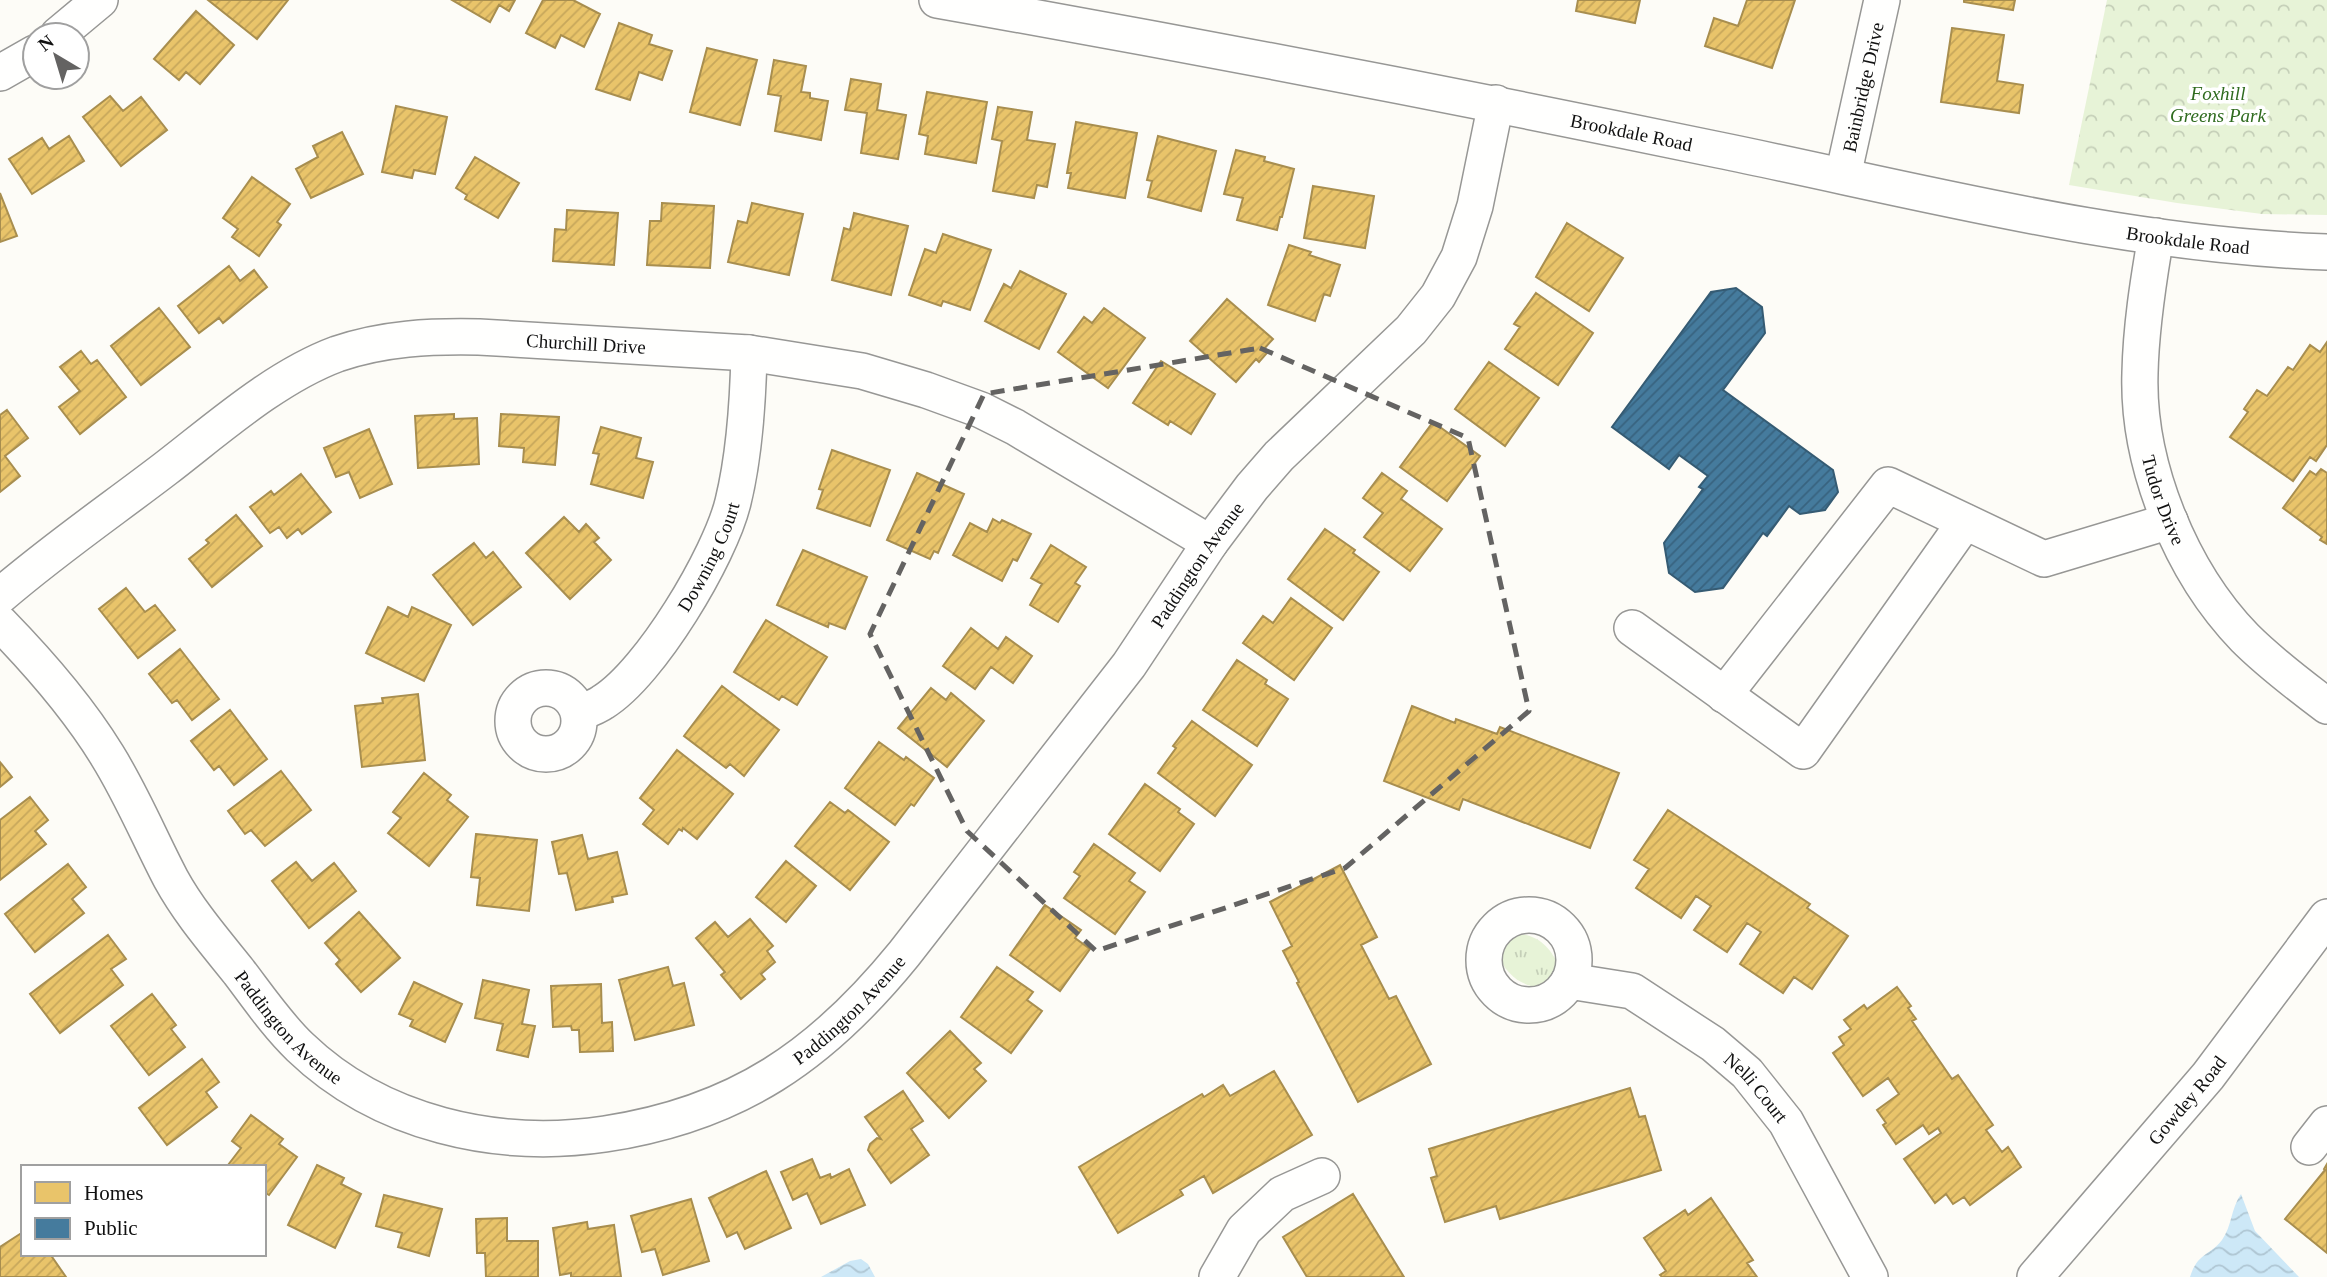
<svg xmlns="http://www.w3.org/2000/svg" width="2327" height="1277" viewBox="0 0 2327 1277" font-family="Georgia,serif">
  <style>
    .grass { fill: url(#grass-tufts) }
    .park { fill: url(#park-crowns) }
    .water { fill: url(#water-waves) }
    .homes { fill: url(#homes-hatch); stroke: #a88e4f; stroke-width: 2 }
    .public { fill: url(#public-hatch); stroke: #355b73; stroke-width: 2 }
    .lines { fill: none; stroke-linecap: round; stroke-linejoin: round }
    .minor-casing { stroke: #979795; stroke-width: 38 }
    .minor { stroke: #fffffe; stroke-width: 35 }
    .marked { fill: none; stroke: #646362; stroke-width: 5; stroke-dasharray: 14 9; stroke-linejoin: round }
    .labels { text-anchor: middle; stroke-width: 7; stroke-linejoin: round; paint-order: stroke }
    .street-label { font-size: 19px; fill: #111; stroke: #fff }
    .park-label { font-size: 19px; font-style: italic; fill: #2f6b1f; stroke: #fff }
  </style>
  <defs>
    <pattern id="grass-tufts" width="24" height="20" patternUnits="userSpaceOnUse" patternTransform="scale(1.75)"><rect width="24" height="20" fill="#e7f3d7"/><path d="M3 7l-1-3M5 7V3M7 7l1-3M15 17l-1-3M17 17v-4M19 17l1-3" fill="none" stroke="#c5cfb8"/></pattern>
    <pattern id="park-crowns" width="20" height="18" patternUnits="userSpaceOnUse" patternTransform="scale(1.75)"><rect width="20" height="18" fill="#e7f3d7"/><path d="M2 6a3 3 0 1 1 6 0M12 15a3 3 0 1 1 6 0" fill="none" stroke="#c5cfb8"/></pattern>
    <pattern id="water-waves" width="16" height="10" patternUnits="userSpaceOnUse" patternTransform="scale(1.75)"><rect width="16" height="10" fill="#cde8f7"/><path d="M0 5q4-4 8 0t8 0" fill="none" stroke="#afc6d3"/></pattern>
    <pattern id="homes-hatch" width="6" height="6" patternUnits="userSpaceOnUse" patternTransform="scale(1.75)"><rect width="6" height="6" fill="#e9c46a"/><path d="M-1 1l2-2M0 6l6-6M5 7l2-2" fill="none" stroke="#c7a75b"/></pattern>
    <pattern id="public-hatch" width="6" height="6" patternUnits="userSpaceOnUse" patternTransform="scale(1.75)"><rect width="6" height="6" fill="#457b9d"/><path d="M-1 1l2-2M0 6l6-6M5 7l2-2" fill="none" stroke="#38637f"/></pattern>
  </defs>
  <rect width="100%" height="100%" fill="#fdfcf7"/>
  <path class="grass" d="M1520,934c20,2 32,16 39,33l-6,12 -13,9c-23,-4 -33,-14 -43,-34 4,-13 9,-18 23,-20z"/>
  <path class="park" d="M2107,0h220v215l-65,-1 -85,-11 -108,-18z"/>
  <path class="water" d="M2241,1194l14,37 44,46h-109c8,-25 20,-21 32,-37 10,-14 9,-32 19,-46z
    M861,1259l7,5 7,13h-54l29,-16z"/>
  <path class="homes" d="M208,0h80l-31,39z
    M452,0h63l-6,11 -10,-6 -9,17z
    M543,0h30l27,14 -16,33 -23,-12 -6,13 -29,-15z
    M1578,0h62l-5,23 -59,-12z
    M1747,0h48l-23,68 -67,-22 9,-28 24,8z
    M1964,0h51l-2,10 -49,-8z
    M196,11l38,34 -34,39 -14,-12 -7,8 -25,-21z
    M619,23l33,12 -3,9 23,7 -10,29 -23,-8 -9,28 -34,-11z
    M1952,28l52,7 -7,46 26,4 -4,28 -78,-11z
    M707,48l50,12 -17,65 -50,-13z
    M774,60l32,6 -5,26 9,1v5l18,3 -7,39 -46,-9 6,-35 -13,-2z
    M851,79l30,5 -4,26 29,5 -8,44 -37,-6 6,-40 -22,-3z
    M927,92l60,10 -11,61 -51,-9 3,-18 -9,-2z
    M110,96l13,15 18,-14 26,33 -46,36 -38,-49z
    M396,106l51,11 -12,57 -21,-4 -2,8 -30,-6z
    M998,107l34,5 -5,28 28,4 -8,43 -10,-2 -3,13 -41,-7 9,-50 -10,-2z
    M1076,122l61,11 -12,65 -57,-10 3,-15h-4z
    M342,132l21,42 -52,24 -15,-29 22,-12 -5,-11z
    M69,136l15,25 -52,33 -23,-35 33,-21 7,11z
    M1158,136l58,15 -15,60 -53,-14 4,-16 -5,-1z
    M1236,150l29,7 -1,4 30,8 -12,48h-2l-3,13 -40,-10 6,-22 -19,-4z
    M475,157l44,26 -21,35 -33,-19 2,-4 -11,-7z
    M252,177l38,27 -13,18 4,3 -22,31 -27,-19 6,-8 -15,-11z
    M1313,186l61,10 -9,52 -61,-10z
    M0,193l17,43 -17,6z
    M662,203l52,3 -4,62 -63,-3 3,-44h11z
    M752,203l51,11 -14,61 -61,-13 10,-41 9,2z
    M567,210l51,3 -4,52 -61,-4 2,-32 11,1z
    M854,213l54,13 -17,69 -59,-15 12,-52 6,2z
    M1567,223l56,35 -34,53 -53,-34z
    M943,234l48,16 -21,60 -27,-9 -2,5 -32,-11 16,-46 11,4z
    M1289,245l22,7 -2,3 31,10 -10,31 -6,-2 -9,27 -47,-16z
    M229,266l11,15 14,-11 13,17 -44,36 -4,-5 -20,15 -21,-27z
    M1020,271l46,23 -27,55 -54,-28 19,-37 7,4z
    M1536,293l57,40 -35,52 -53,-36 15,-22 -6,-3z
    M1227,299l46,40 -10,11 4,3 -8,9 -3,-3 -20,23 -46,-41z
    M159,308l31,39 -49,38 -30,-39z
    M1104,308l41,30 -37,50 -50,-36 26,-35 8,6z
    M2327,342v103l-11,16 -6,-4 -17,24 -63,-44 18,-25 -4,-3 13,-19 10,6 21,-29 5,3 17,-25 10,7z
    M81,351l10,13 6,-4 29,37 -46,37 -21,-27 21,-16 -20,-24z
    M1161,361l54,33 -24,40 -21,-13 -2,4 -35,-22z
    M1489,362l50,36 -34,48 -50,-37z
    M7,410l21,28 -23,18 15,20 -20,16v-77z
    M454,414v5l23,-1 2,46 -61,4 -3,-52z
    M501,414l58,3 -4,48 -32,-3 1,-14 -25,-2z
    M1433,422l47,34 -33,45 -47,-34z
    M601,427l40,11 -5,20 17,4 -10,36 -52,-14 8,-30 -6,-1z
    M369,429l23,55 -32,14 -11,-26 -13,5 -12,-29z
    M832,450l58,20 -20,56 -53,-18 6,-18 -4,-1z
    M2321,469l6,4v71l-7,-4 2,-3 -39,-29 27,-37 6,4z
    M917,473l47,21 -26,59 -4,-2 -4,8 -43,-19z
    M1382,473l25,18 -6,8 41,30 -32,42 -46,-34 19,-24 -20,-15z
    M301,474l30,38 -29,22 -4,-5 -11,9 -8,-11 -9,6 -20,-26 21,-16 3,4z
    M236,515l26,31 -50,41 -23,-28 20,-16 -3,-3z
    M564,517l15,15 7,-8 13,14 -5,4 17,18 -41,39 -44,-46z
    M993,519l7,4 2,-3 29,14 -14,27 -4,-2 -11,22 -49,-26 17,-32 17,9z
    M1325,529l30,21 -2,3 26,19 -36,48 -55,-41z
    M474,543l12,15 7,-6 28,35 -48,38 -40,-50z
    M1051,545l35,22 -11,16 5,3 -22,36 -28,-17 12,-21 -11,-6z
    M803,550l64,27 -22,52 -16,-6 -1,4 -51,-22z
    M126,588l19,24 10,-7 20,25 -37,28 -39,-49z
    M1291,598l41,30 -38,52 -51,-37 20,-27 10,7z
    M388,607l20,10 4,-10 39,18 -27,56 -58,-28z
    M766,620l61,37 -30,48 -15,-9 -3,4 -45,-28z
    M971,628l27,21 8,-12 26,19 -19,27 -22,-16 -16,22 -32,-23z
    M180,649l39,50 -27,21 -15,-20 -5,3 -23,-29z
    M1237,660l30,20 -2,4 23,15 -31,47 -54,-36z
    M722,686l57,44 -35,46 -14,-12 -4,4 -42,-32z
    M931,688l15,12 5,-7 33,28 -37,46 -49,-39z
    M418,694l7,66 -63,7 -7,-61 28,-3 -1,-5z
    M1412,706l43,17 1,-4 41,15 3,-7 119,46 -29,75 -127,-49 -4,11 -75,-29z
    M230,710l37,49 -33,26 -15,-19 -5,4 -23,-29z
    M1192,721l60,44 -37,51 -57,-43 18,-25 -3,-2z
    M879,742l25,18 2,-3 28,21 -20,28 -3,-2 -16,21 -50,-37z
    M677,750l56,44 -36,45 -14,-11 -1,3 -3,-2 -11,15 -25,-20 11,-14 -14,-12z
    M0,762l12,15 -12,10z
    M281,771l30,39 -46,36 -14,-16 -6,4 -17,-23z
    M424,773l27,22 -4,5 21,17 -39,49 -41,-33 13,-15 -8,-6z
    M1145,784l35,25 -2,3 16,12 -34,47 -51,-37z
    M30,797l18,23 -13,11 11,13 -46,36v-60z
    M830,802l15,11 3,-3 41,32 -39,48 -55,-44z
    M1668,810l142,94 -3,4 41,28 -36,53 -18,-12 -11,16 -43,-29 21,-32 -14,-9 -20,29 -33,-22 17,-24 -15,-10 -15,22 -45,-30 13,-19 -15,-9z
    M476,834l61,6 -8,71 -52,-6 3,-27 -9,-1z
    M582,835l6,24 29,-7 10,42 -15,3 1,5 -37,8 -9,-37 -8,1 -7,-32z
    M1094,844l41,29 -6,8 16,11 -30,42 -51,-36 16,-22 -6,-4z
    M786,861l30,25 -30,36 -30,-25z
    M296,862l16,19 22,-18 22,28 -47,37 -37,-47z
    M68,864l18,23 -14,12 12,14 -49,39 -30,-38z
    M1340,865l37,72 -16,8 28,54 7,-3 35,68 -73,38 -61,-119 2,-1 -16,-31 9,-5 -22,-44z
    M1045,905l36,25 -6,8 15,11 -30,42 -50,-36z
    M359,912l41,46 -39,34 -25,-28 4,-4 -15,-17z
    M750,919l23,27 -6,5 8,11 -14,12 4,5 -24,20 -20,-24 4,-3 -29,-34 19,-16 13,15z
    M108,935l18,24 -15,10 12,16 -63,48 -30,-39z
    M668,967l5,19 11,-3 10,42 -59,15 -16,-60z
    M997,967l36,25 -6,8 15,11 -31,42 -50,-36z
    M483,980l46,10 -7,34 13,2 -7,31 -31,-7 6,-26 -28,-6z
    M414,982l48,22 -17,38 -35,-16 3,-6 -14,-6z
    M601,984l1,39 10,-1 1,29 -33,1 -1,-22h-7l-1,-4 -18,1 -2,-41z
    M1897,987l14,19 -3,2 8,11 -4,2 40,58 6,-4 35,50 -7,5 16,22 6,-5 13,20 -51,38 -6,-8 -11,7 -7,-10 -11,9 -31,-44 37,-26 -3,-5 -9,6 -6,-9 -27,19 -13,-19 3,-2 -9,-13 22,-16 -11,-16 -25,18 -30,-43 11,-8 -5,-8 12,-8 -7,-9 20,-15 3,4z
    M152,994l24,31 -5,4 14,18 -36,28 -38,-49z
    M950,1031l31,32 -7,6 12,12 -37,37 -42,-45z
    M202,1059l17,23 -13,10 11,15 -50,38 -28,-37z
    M1274,1071l38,64 -99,58 -9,-17 -24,14 3,5 -65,38 -39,-66 123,-73 2,3 19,-12 7,11z
    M1630,1088l9,29 6,-1 16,54 -161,49 -4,-13 -51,16 -14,-44 6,-2 -8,-27z
    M903,1091l20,30 -12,8 18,26 -38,28 -23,-33 2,-6 7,-6 4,1 -16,-22z
    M251,1115l32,24 -4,5 18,13 -28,38 -5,-3v-25l-36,-2 13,-17 -9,-7z
    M812,1159l8,19 10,-4 1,4 18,-9 16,36 -44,19 -14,-31 -14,7 -12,-28z
    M2327,1164v89l-42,-34 40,-49 -1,-1z
    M317,1165l27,13 -3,6 20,10 -26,54 -47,-23z
    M766,1171l25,57 -46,21 -8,-17 -10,5 -18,-39z
    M1353,1194l51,83h-97l-24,-40z
    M384,1195l58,14 -13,47 -31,-9 4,-14 -26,-7z
    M1711,1198l42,62 -6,3 10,14h-95l-2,-2 6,-4 -22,-33 41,-28 3,5z
    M691,1199l18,62 -46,14 -8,-26 -13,3 -11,-36z
    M507,1218v23h31v36h-52l-1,-24h-8l-1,-34z
    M587,1222l1,7 26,-4 7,52h-50v-4l-11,2 -7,-47z
    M23,1232v22h27l16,23h-66v-30z"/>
  <path class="public" d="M1736,288l26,19 3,26 -42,57 110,80 5,22 -13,18 -25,4 -11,-8 -22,30 -4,-3 -40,55 -28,4 -26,-19 -5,-30 39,-54 -4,-2 9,-11 -29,-21 -10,14 -57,-42 99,-135z"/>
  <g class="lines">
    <g class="minor-casing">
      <g id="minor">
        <path id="s1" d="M937,0c261,46 522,96 782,150 201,41 402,95 608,102"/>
        <path d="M58,35l42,-35"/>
        <path d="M0,73l35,-20"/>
        <path id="s2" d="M1843,176l39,-176"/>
        <path id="s3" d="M2156,236c-8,46 -15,91 -16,137 -3,92 41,199 105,265 25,25 54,47 82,68"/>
        <path id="s4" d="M0,596c52,-45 110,-85 165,-127 52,-40 110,-92 172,-115 47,-16 94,-18 142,-17l270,16 113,18 64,19 55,20 34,17 195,116"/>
        <path id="s5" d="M0,623c39,40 77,83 107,132 25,40 42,82 64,124 18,33 44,63 68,93 19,25 38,53 61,75 80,77 197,103 305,87 132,-20 216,-78 299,-180l225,-289 81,-122 42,-56 27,-31 132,-126 27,-34 21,-39 16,-51 21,-103"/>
        <path d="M1632,628l171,123 162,-229"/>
        <circle cx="546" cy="721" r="33"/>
        <path d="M1724,695l164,-210 156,74 126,-38"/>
        <path id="s6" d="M579,713c8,-3 17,-6 24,-11 47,-29 117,-146 130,-200 11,-45 15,-102 16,-149"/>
        <circle cx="1529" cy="960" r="45"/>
        <path id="s7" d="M1569,981l63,10 81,53 34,29 39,49 84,155"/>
        <path d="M2309,1147l18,-23"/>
        <path d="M1217,1277l27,-47 38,-36 40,-18"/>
        <path id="s8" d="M2035,1277l173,-201 119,-159"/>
      </g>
    </g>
    <use href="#minor" class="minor"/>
  </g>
  <path class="marked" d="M1260,348l208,90 61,273 -184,157 -249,83 -129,-120 -97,-197 114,-240z"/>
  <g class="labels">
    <g class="street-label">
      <text dy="7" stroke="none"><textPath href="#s2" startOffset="91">Bainbridge Drive</textPath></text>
      <text dy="7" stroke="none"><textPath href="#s1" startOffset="707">Brookdale Road</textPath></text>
      <text dy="7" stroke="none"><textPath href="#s1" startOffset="1274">Brookdale Road</textPath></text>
      <text dy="7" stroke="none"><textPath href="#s4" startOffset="667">Churchill Drive</textPath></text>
      <text dy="7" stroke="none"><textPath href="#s3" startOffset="268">Tudor Drive</textPath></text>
      <text dy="7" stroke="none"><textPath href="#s6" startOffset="208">Downing Court</textPath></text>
      <text dy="7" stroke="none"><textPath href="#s5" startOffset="1696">Paddington Avenue</textPath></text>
      <text dy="7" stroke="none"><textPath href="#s5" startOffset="1130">Paddington Avenue</textPath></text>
      <text dy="7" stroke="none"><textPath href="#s5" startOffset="500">Paddington Avenue</textPath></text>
      <text dy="7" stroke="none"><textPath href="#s7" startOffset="222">Nelli Court</textPath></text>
      <text dy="7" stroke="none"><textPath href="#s8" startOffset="233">Gowdey Road</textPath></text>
    </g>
    <g class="park-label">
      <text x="2218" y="100">Foxhill<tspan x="2218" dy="22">Greens Park</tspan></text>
    </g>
  </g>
  <rect x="21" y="1165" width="245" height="91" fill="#ffffff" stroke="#a0a0a0" stroke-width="2"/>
  <rect x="35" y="1182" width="35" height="21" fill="#e9c46a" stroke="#a0a0a0" stroke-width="2"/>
  <text x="84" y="1200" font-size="21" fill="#111111">Homes</text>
  <rect x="35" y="1218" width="35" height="21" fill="#457b9d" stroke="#a0a0a0" stroke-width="2"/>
  <text x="84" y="1235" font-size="21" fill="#111111">Public</text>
  <g transform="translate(56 56) rotate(322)"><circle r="33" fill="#ffffff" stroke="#a0a0a0" stroke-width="2"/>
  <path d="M0-5L12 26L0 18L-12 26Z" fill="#646362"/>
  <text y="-10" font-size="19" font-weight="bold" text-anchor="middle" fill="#111111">N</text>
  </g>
</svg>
